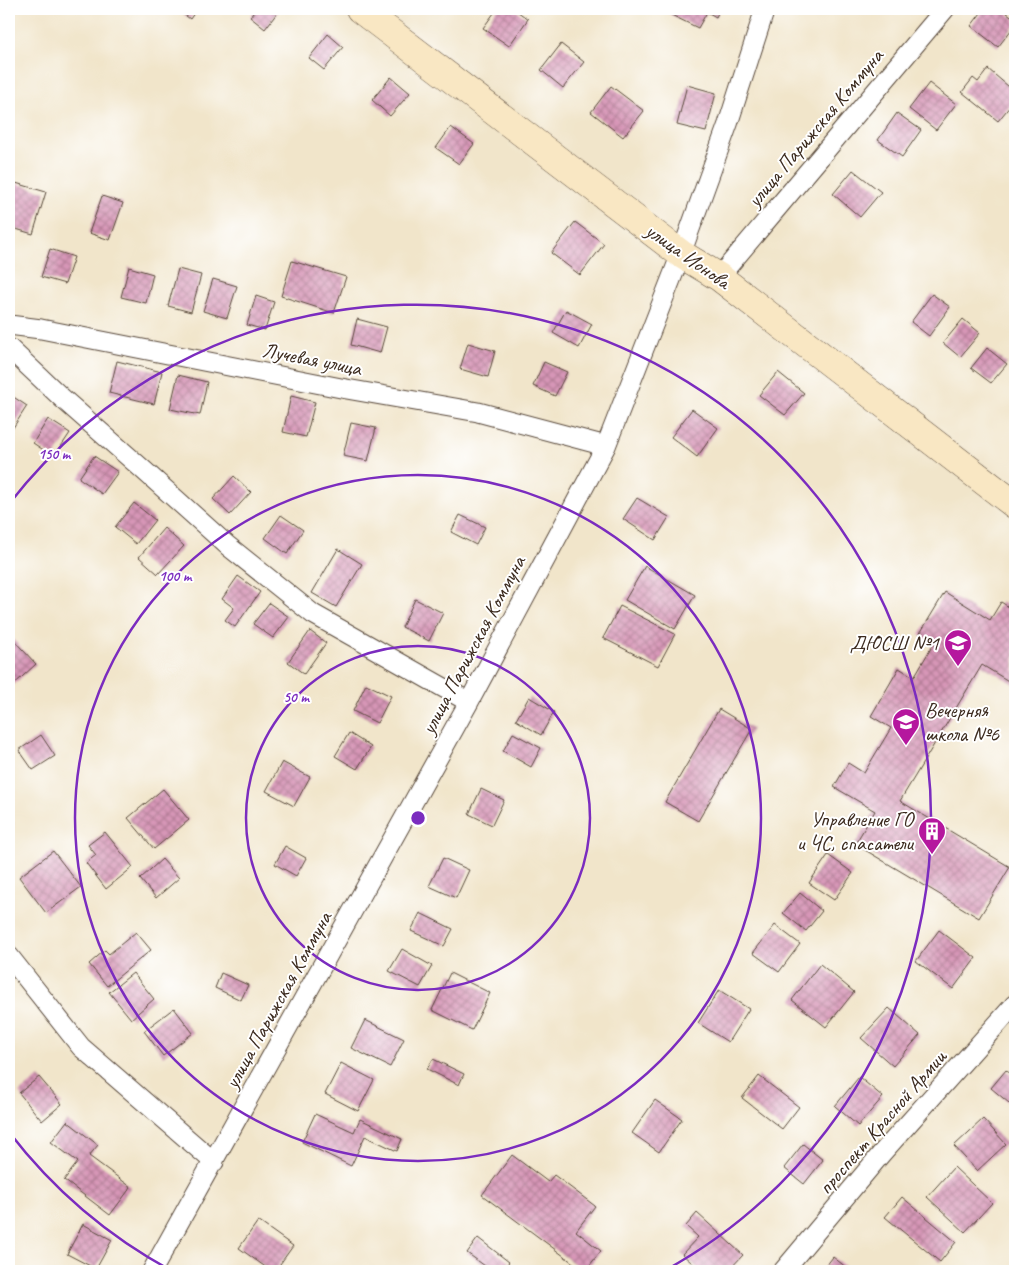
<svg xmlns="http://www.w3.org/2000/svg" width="1024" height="1280" viewBox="0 0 1024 1280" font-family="Caveat,sans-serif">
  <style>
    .building { fill: url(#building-cross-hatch) }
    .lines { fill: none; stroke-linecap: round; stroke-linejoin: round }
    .minor-casing { stroke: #564638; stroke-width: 21 }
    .secondary-casing { stroke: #564638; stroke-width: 29 }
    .minor { stroke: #fff; stroke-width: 19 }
    .secondary { stroke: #f9e7c3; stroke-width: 28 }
    .ring { fill: none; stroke: #7b2cbf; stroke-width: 2.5 }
    .labels { text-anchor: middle; stroke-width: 4; stroke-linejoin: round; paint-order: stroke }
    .street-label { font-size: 21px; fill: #3b2a1e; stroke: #fff }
    .poi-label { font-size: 21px; fill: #3b2a1e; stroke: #fff; text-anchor: end }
    .centre { fill: #7b2cbf; stroke: #fff; stroke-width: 2.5 }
    .ring-label { font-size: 15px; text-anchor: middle; font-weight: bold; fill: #7b2cbf; stroke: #fff; stroke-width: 4; stroke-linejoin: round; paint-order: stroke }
  </style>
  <defs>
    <pattern id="building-cross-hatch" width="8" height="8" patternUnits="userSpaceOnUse" patternTransform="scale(1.25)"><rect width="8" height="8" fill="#d796b7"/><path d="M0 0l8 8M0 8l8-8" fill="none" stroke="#b07b94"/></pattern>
  </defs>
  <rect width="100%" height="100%" fill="#fff"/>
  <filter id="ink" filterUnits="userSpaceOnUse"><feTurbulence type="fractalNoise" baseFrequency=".02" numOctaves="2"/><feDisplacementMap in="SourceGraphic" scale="10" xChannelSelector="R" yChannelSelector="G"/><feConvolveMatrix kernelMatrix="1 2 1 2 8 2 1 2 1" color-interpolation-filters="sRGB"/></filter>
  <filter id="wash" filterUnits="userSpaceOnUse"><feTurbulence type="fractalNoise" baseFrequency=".0096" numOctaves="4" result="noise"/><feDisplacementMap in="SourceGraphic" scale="20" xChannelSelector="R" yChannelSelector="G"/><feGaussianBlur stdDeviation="1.12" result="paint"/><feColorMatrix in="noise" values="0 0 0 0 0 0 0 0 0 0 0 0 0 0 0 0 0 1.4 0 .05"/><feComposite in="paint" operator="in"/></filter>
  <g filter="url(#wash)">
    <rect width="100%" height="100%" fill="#f1e5ca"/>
    <g id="blocks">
      <path class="building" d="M177,9h20l-7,10z
        M256,9h24l-15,20 -15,-12z
        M497,9h17l14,10 -19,27 -26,-18z
        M659,9h61l-4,8 -9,-5 -9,16z
        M984,9h18l13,10v6l-17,22 -27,-21z
        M328,34l15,13 -19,23 -15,-12z
        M561,44l23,18 -21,26 -22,-18z
        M988,69l27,23v8l-17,21 -36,-29 11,-14 5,4z
        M391,77l19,16 -20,23 -18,-16z
        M929,83l27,21 -20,26 -27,-21z
        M687,85l29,8 -10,39 -29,-7z
        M611,86l33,25 -21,26 -32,-25z
        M897,113l24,17 -19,27 -24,-17z
        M451,127l23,17 -15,20 -23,-16z
        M853,170l28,22 -21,25 -27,-23z
        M9,181l37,11 -13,42 -24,-7z
        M102,196l21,7 -13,37 -21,-7z
        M575,222l29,22 -24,31 -29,-22z
        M50,249l24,8 -9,27 -24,-7z
        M292,261l54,16 -12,36 -53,-17z
        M129,267l24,7 -7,29 -25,-6z
        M178,269l23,6 -10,37 -23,-6z
        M213,279l24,7 -10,32 -24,-7z
        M932,294l18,13 -21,29 -18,-14z
        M256,296l18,6 -9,28 -18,-5z
        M566,310l26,14 -13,24 -26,-15z
        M357,319l30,8 -7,26 -29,-8z
        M963,319l17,14 -20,24 -17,-14z
        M468,343l27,8 -7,26 -28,-8z
        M987,348l20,16 -16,19 -20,-15z
        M117,361l45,11 -8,32 -45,-11z
        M544,362l23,10 -12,24 -22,-10z
        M778,372l26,21 -19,22 -26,-20z
        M178,375l29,7 -7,33 -30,-6z
        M9,394l18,12 -18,28z
        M291,396l24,6 -9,35 -23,-5z
        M692,409l26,19 -21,29 -26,-20z
        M48,419l22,14 -16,24 -21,-14z
        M351,423l25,5 -8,33 -25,-5z
        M94,456l24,16 -16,22 -23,-16z
        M234,476l17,16 -21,23 -17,-16z
        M637,498l32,19 -14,23 -32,-21z
        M134,503l21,17 -19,24 -21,-17z
        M281,515l22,15 -16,24 -22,-16z
        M460,515l25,12 -9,18 -25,-13z
        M164,528l20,18 -26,28 -19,-17z
        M338,549l24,15 -26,43 -24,-14z
        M645,566l50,29 -20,34 -50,-29z
        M238,576l22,16 -25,35 -10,-7 9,-12 -12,-9z
        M945,592l45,28 11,-18 14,9v74l-33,-20 -82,136 110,66 -31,51 -124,-74 20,-33 -41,-24 14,-24 16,10 27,-45 -20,-12 28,-48 15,9 20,-34 -15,-8z
        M415,599l28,14 -14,28 -27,-14z
        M269,603l20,14 -16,21 -20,-14z
        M620,606l55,28 -17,32 -55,-28z
        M310,631l16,12 -22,31 -16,-12z
        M9,635l27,29 -27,25z
        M366,684l25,12 -14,27 -24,-12z
        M529,697l25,15 -13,23 -25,-15z
        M719,709l33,20 -54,92 -33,-19z
        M349,733l22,14 -14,22 -22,-13z
        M513,733l28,15 -10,19 -28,-16z
        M41,735l14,21 -22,14 -14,-20z
        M282,762l28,15 -16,29 -28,-15z
        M163,789l26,31 -35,29 -26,-31z
        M481,789l23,11 -12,25 -23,-11z
        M9,816l5,8 -5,4z
        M105,832l28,35 -27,22 -20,-26 10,-8 -8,-10z
        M285,846l21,12 -10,18 -21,-12z
        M53,851l28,36 -35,26 -27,-36z
        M828,855l25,18 -19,27 -25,-17z
        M443,858l26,12 -13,28 -27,-12z
        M162,859l17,19 -23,20 -16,-19z
        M800,893l22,18 -16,20 -23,-18z
        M420,913l33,16 -9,17 -33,-15z
        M775,925l25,19 -21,28 -26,-19z
        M939,930l37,28 -23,31 -37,-28z
        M136,932l15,18 -44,36 -18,-22 16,-14 4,4z
        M402,949l30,17 -12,21 -31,-16z
        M820,964l34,28 -28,35 -34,-27z
        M133,973l21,26 -23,20 -22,-27z
        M221,973l27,12 -7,15 -26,-12z
        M450,973l40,20 -18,37 -40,-20z
        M719,990l30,19 -21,33 -30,-19z
        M174,1008l19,25 -30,23 -19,-25z
        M889,1008l31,27 -27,31 -32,-28z
        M365,1020l39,19 -14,28 -39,-19z
        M433,1059l31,15 -5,11 -32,-16z
        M341,1063l33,17 -16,31 -33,-17z
        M1006,1070l9,8v30l-24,-20z
        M759,1076l40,31 -17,22 -40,-31z
        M39,1077l23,27 -20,17 -23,-28z
        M859,1077l24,20 -25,29 -23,-20z
        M655,1100l27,19 -23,33 -27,-19z
        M315,1114l39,18 6,-13 42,20 -5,12 -32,-15 -14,30 -49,-24z
        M983,1119l23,25 -29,27 -23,-25z
        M67,1121l31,24 -9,11 42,31 -21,28 -46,-35 14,-18 -27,-20z
        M803,1144l20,16 -19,24 -20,-16z
        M512,1155l36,27 6,-7 41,31 -19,25 25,20 -16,20h-1l-102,-76z
        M954,1167l38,36 -27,29 -38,-35z
        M902,1197l54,45 -16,20 -55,-45z
        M697,1213l46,42 -15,16h-27l-19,-17 16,-17 -12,-11z
        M258,1221l35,25 -18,25h-4l-32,-23z
        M83,1224l29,16 -16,29 -29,-15z
        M478,1238l31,24 -8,9h-9l-25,-18z
        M833,1257l18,14h-29z"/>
    </g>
  </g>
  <g filter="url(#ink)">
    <use href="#blocks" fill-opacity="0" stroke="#564638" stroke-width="1"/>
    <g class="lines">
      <g class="minor-casing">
        <path id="minor" d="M719,277l226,-268
          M9,325l32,4 300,59 137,24 128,34
          M9,348l54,51 76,67 89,80 85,68 156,88
          M9,956l72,91 133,115
          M152,1271l317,-569 137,-256 75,-192 47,-130 37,-115
          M783,1271l99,-118 133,-149"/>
      </g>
      <g class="secondary-casing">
        <path id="secondary" d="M360,9l321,245 38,23 296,228"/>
      </g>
      <use href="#minor" class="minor"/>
      <use href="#secondary" class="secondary"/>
    </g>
  </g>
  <g class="ring">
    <circle cx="418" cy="818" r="172"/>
    <circle cx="418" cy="818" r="343"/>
    <path d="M172 1271A515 515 0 0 1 9 1132M9 504A515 515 0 1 1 664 1271"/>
  </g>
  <defs>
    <g id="school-pin" transform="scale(1.4375)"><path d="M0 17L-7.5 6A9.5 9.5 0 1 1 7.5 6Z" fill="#b5179e" stroke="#fff"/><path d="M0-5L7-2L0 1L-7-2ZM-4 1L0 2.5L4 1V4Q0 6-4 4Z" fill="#fff"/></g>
    <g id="building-pin" transform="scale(1.4375)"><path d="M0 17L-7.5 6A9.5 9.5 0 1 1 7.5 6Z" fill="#b5179e" stroke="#fff"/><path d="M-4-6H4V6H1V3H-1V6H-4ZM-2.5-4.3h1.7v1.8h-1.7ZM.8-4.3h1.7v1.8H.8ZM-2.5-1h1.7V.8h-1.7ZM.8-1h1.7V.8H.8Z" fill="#fff"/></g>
  </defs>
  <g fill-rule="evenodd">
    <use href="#school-pin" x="958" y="643"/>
    <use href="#school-pin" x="906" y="722"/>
    <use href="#building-pin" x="932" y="831"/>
  </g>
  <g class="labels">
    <g class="street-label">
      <text transform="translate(815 128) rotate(-50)" y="7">улица Парижская Коммуна</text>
      <text transform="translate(688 256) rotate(35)" y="7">улица Ионова</text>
      <text transform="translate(312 359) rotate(11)" y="7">Лучевая улица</text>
      <text transform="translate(473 645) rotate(-62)" y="7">улица Парижская Коммуна</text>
      <text transform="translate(278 1000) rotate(-61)" y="7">улица Парижская Коммуна</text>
      <text transform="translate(882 1122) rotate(-49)" y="7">проспект Красной Армии</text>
    </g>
    <g class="poi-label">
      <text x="939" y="650">ДЮСШ №1</text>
      <text x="925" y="717" text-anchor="start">Вечерняя<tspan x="925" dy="24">школа №6</tspan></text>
      <text x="913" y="826">Управление ГО<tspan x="913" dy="24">и ЧС, спасатели</tspan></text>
    </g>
  </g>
  <circle cx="418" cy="818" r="8" class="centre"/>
  <g class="ring-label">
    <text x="54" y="459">150 m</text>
    <text x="175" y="581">100 m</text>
    <text x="296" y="702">50 m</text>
  </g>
  <rect width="1024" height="1280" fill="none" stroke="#fff" stroke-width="30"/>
</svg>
